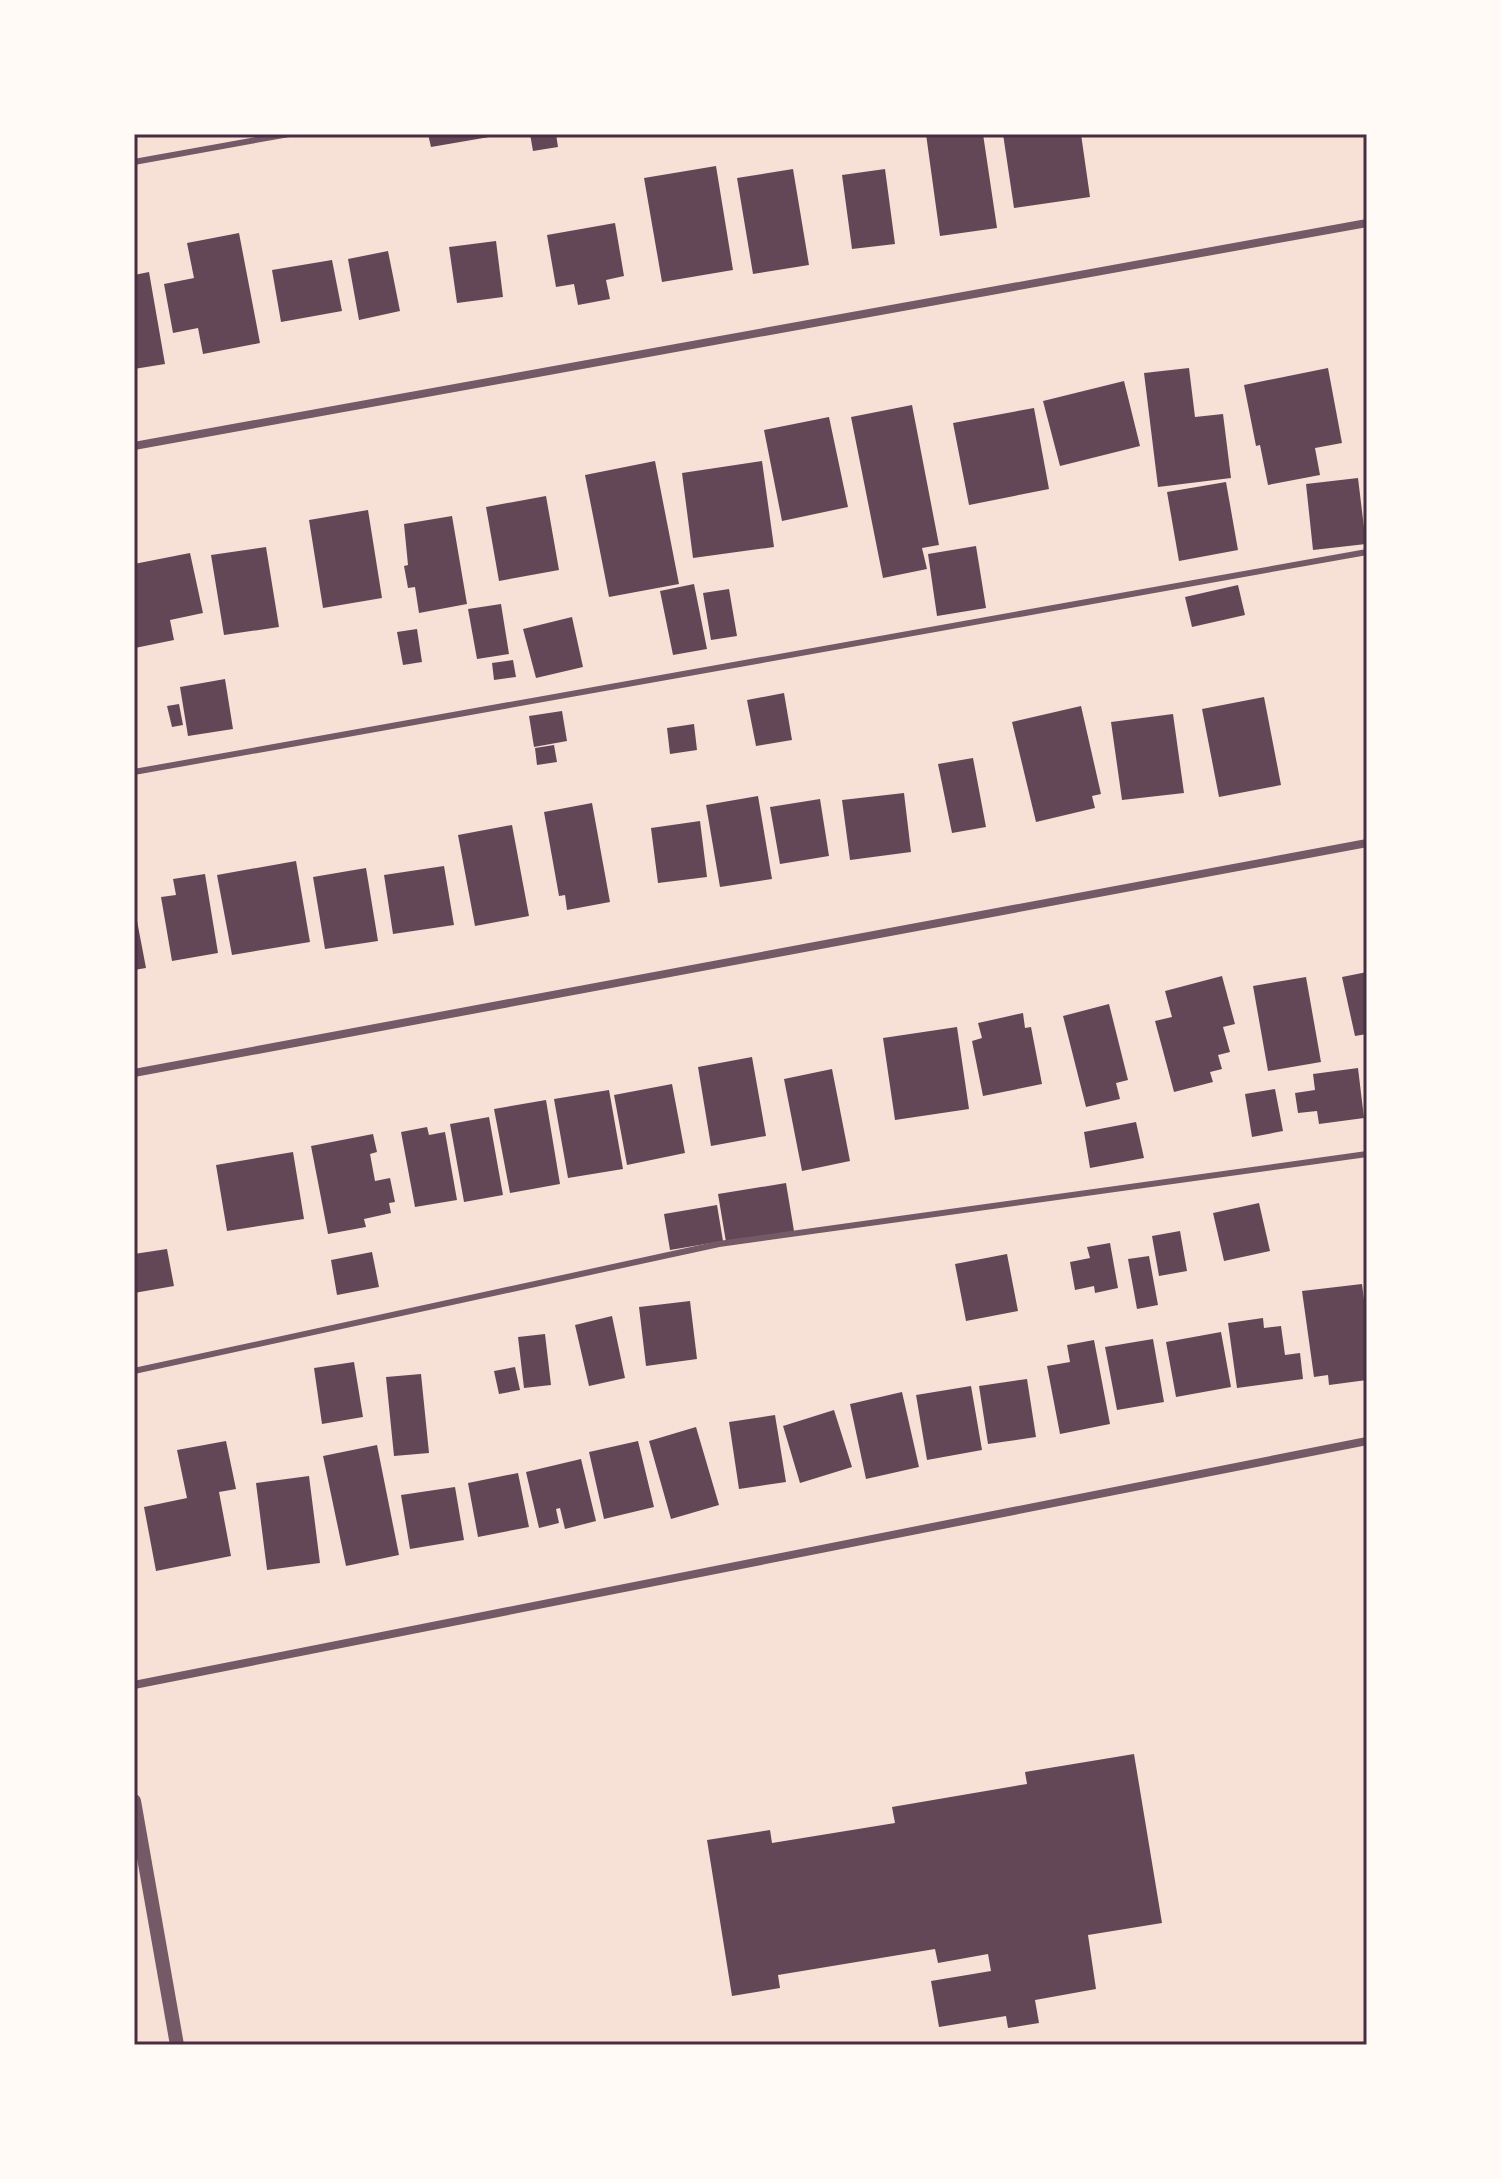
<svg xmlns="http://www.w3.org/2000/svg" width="1501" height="2179" viewBox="0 0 1501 2179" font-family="'IBM Plex Serif',serif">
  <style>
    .building { fill: #644757 }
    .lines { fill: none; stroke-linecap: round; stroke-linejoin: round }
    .service { stroke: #755966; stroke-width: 6 }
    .minor { stroke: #755966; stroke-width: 8 }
    .tertiary { stroke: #755966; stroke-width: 14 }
    .neatline { fill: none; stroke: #4a2c40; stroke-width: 3 }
  </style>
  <rect width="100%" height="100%" fill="#f7e1d7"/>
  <path class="building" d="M428,134h67v2l-64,11z
    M530,134h26l2,13 -25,4z
    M926,134h57l14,94 -57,8z
    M1003,134h78l9,63 -76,11z
    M716,166l17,104 -71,12 -18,-104z
    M793,169l16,96 -56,9 -16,-96z
    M885,169l10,75 -43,5 -10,-74z
    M615,223l9,53 -18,4 4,19 -32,6 -4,-21 -18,3 -9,-52z
    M239,233l21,110 -57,11 -5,-26 -25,5 -9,-49 30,-6 -7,-35z
    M496,241l7,56 -46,6 -8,-56z
    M388,251l12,60 -41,9 -11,-61z
    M332,260l10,51 -61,11 -9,-52z
    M149,272l16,92 -31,5v-94z
    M1189,368l6,49 28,-3 8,64 -73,9 -14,-114z
    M1328,368l14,75 -27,5 5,27 -52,10 -8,-40 -4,1 -12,-61z
    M1124,381l16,65 -80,20 -17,-65z
    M912,405l27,140 -17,3 5,21 -44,9 -32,-161z
    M1034,408l15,81 -80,16 -16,-82z
    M829,417l19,90 -66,14 -18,-91z
    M655,461l24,123 -70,13 -24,-122z
    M762,461l12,86 -81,11 -11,-85z
    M1358,478l8,66 -53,6 -7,-66z
    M1226,482l12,68 -59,11 -12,-69z
    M546,496l13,74 -60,11 -13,-74z
    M368,510l14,88 -59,10 -14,-88z
    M452,516l15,88 -48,9 -4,-26 -7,1 -4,-22 4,-1 -4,-41z
    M976,546l10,62 -49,8 -9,-62z
    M266,547l13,80 -55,8 -13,-80z
    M190,553l13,60 -33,7 4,20 -39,8 -1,-84z
    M694,584l13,65 -34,6 -13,-64z
    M1238,585l7,30 -53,12 -7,-30z
    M729,589l8,47 -26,4 -8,-47z
    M501,604l8,50 -32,5 -9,-50z
    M572,617l11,50 -47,11 -13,-49z
    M417,629l5,33 -19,3 -6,-33z
    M513,660l3,17 -22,3 -2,-17z
    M225,679l8,50 -45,7 -8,-49z
    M784,693l8,47 -36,6 -9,-46z
    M1264,697l17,88 -62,12 -17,-88z
    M179,704l4,21 -11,2 -5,-21z
    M1081,706l20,88 -9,2 3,12 -59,14 -24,-100z
    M562,711l5,30 -33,6 -5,-31z
    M1173,714l11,79 -62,7 -11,-78z
    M694,724l3,26 -27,4 -3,-26z
    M554,745l3,17 -20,3 -2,-17z
    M973,758l13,69 -34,6 -14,-69z
    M904,793l7,59 -61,8 -8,-60z
    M758,796l14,83 -52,8 -14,-82z
    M820,799l9,57 -49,8 -10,-57z
    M592,803l18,99 -43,8 -2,-15 -6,1 -15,-84z
    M700,821l7,56 -49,6 -7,-55z
    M512,825l17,91 -54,10 -17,-91z
    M296,861l14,81 -78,13 -15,-80z
    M444,866l10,59 -61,9 -9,-59z
    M366,868l12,73 -53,8 -12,-72z
    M205,874l13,79 -46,8 -11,-64 15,-2 -3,-16z
    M134,905l12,63 -12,2z
    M1367,972v62l-12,2 -13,-59z
    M1222,976l13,48 -12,3 7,25 -12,3 4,14 -12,3 3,10 -39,10 -19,-71 17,-4 -7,-26z
    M1306,977l15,85 -53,9 -15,-85z
    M1109,1004l19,76 -12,3 4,16 -34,8 -23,-91z
    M1023,1013l2,15 6,-1 11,57 -59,12 -11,-55 10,-3 -4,-15z
    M957,1027l12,82 -74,11 -12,-82z
    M752,1057l14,79 -55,10 -13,-79z
    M1358,1068l6,50 -45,6 -2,-13 -19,2 -3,-20 20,-3 -2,-16z
    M832,1069l18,92 -48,10 -18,-92z
    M672,1084l13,69 -58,12 -13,-70z
    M1275,1089l8,42 -31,6 -7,-43z
    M609,1090l14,79 -55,9 -14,-79z
    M546,1100l14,84 -50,9 -16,-84z
    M489,1117l14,78 -39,7 -14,-78z
    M1136,1122l8,36 -54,10 -6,-36z
    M427,1127l2,8 16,-3 12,68 -42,7 -14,-75z
    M373,1134l4,18 -7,2 5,27 15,-3 5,24 -6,1 2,10 -27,6 2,8 -38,7 -17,-88z
    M293,1152l11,67 -77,12 -11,-66z
    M786,1183l8,48 -68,11 -8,-48z
    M1259,1203l11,48 -46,10 -11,-48z
    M717,1205l6,36 -53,9 -6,-36z
    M1180,1231l7,40 -28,5 -7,-40z
    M1110,1243l8,45 -23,5 -1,-7 -19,4 -5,-28 20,-4 -3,-11z
    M167,1249l7,37 -40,7v-39z
    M372,1252l7,35 -42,8 -6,-35z
    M1007,1254l11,57 -52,10 -11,-57z
    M1149,1256l9,49 -21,4 -9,-50z
    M1362,1284l5,40v56l-38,5 -1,-10 -14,2 -12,-86z
    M690,1301l7,58 -51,7 -7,-59z
    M612,1316l13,62 -36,8 -14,-61z
    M1263,1318l1,10 17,-2 4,29 15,-2 3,26 -66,9 -9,-65z
    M1221,1332l10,55 -55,10 -10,-55z
    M545,1334l6,51 -27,3 -6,-51z
    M1153,1339l11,63 -47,8 -12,-63z
    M1094,1340l16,84 -50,10 -13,-68 23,-4 -3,-17z
    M354,1362l9,55 -41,7 -8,-56z
    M515,1367l5,23 -21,4 -5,-23z
    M421,1374l8,79 -35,3 -8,-79z
    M1027,1379l9,58 -48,7 -9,-58z
    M971,1386l11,64 -55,10 -11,-65z
    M902,1392l17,75 -53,12 -16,-75z
    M834,1410l18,57 -52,16 -17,-57z
    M775,1415l11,67 -47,7 -10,-67z
    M696,1427l23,78 -48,14 -22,-78z
    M226,1441l10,48 -17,3 12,64 -75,15 -12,-64 43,-9 -10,-48z
    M638,1441l16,66 -50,12 -15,-67z
    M377,1445l22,110 -53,11 -23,-110z
    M581,1459l15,62 -31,8 -5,-21 -4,1 3,14 -20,5 -13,-56z
    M518,1473l11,54 -51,10 -10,-54z
    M309,1476l11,87 -53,7 -11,-87z
    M455,1487l9,53 -54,9 -9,-54z
    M1134,1754l28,169 -74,12 8,54 -61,11 4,23 -31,5 -2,-12 -67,11 -8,-46 60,-10 -3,-17 -50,9 -3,-14 -157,26 2,13 -48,8 -25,-156 63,-10 2,13 123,-20 -3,-16 135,-23 -2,-12z"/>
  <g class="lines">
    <path class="service" d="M134,162l155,-28
      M134,772l1233,-220
      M134,1371l585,-127 648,-90"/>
    <path class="minor" d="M134,446l1233,-223
      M134,1073l1233,-230
      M134,1685l1233,-244"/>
    <path class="tertiary" d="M134,1801l43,244"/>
  </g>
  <rect width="1501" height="2179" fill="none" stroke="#fffaf5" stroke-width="272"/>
  <rect x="136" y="136" width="1229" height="1907" class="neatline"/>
</svg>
